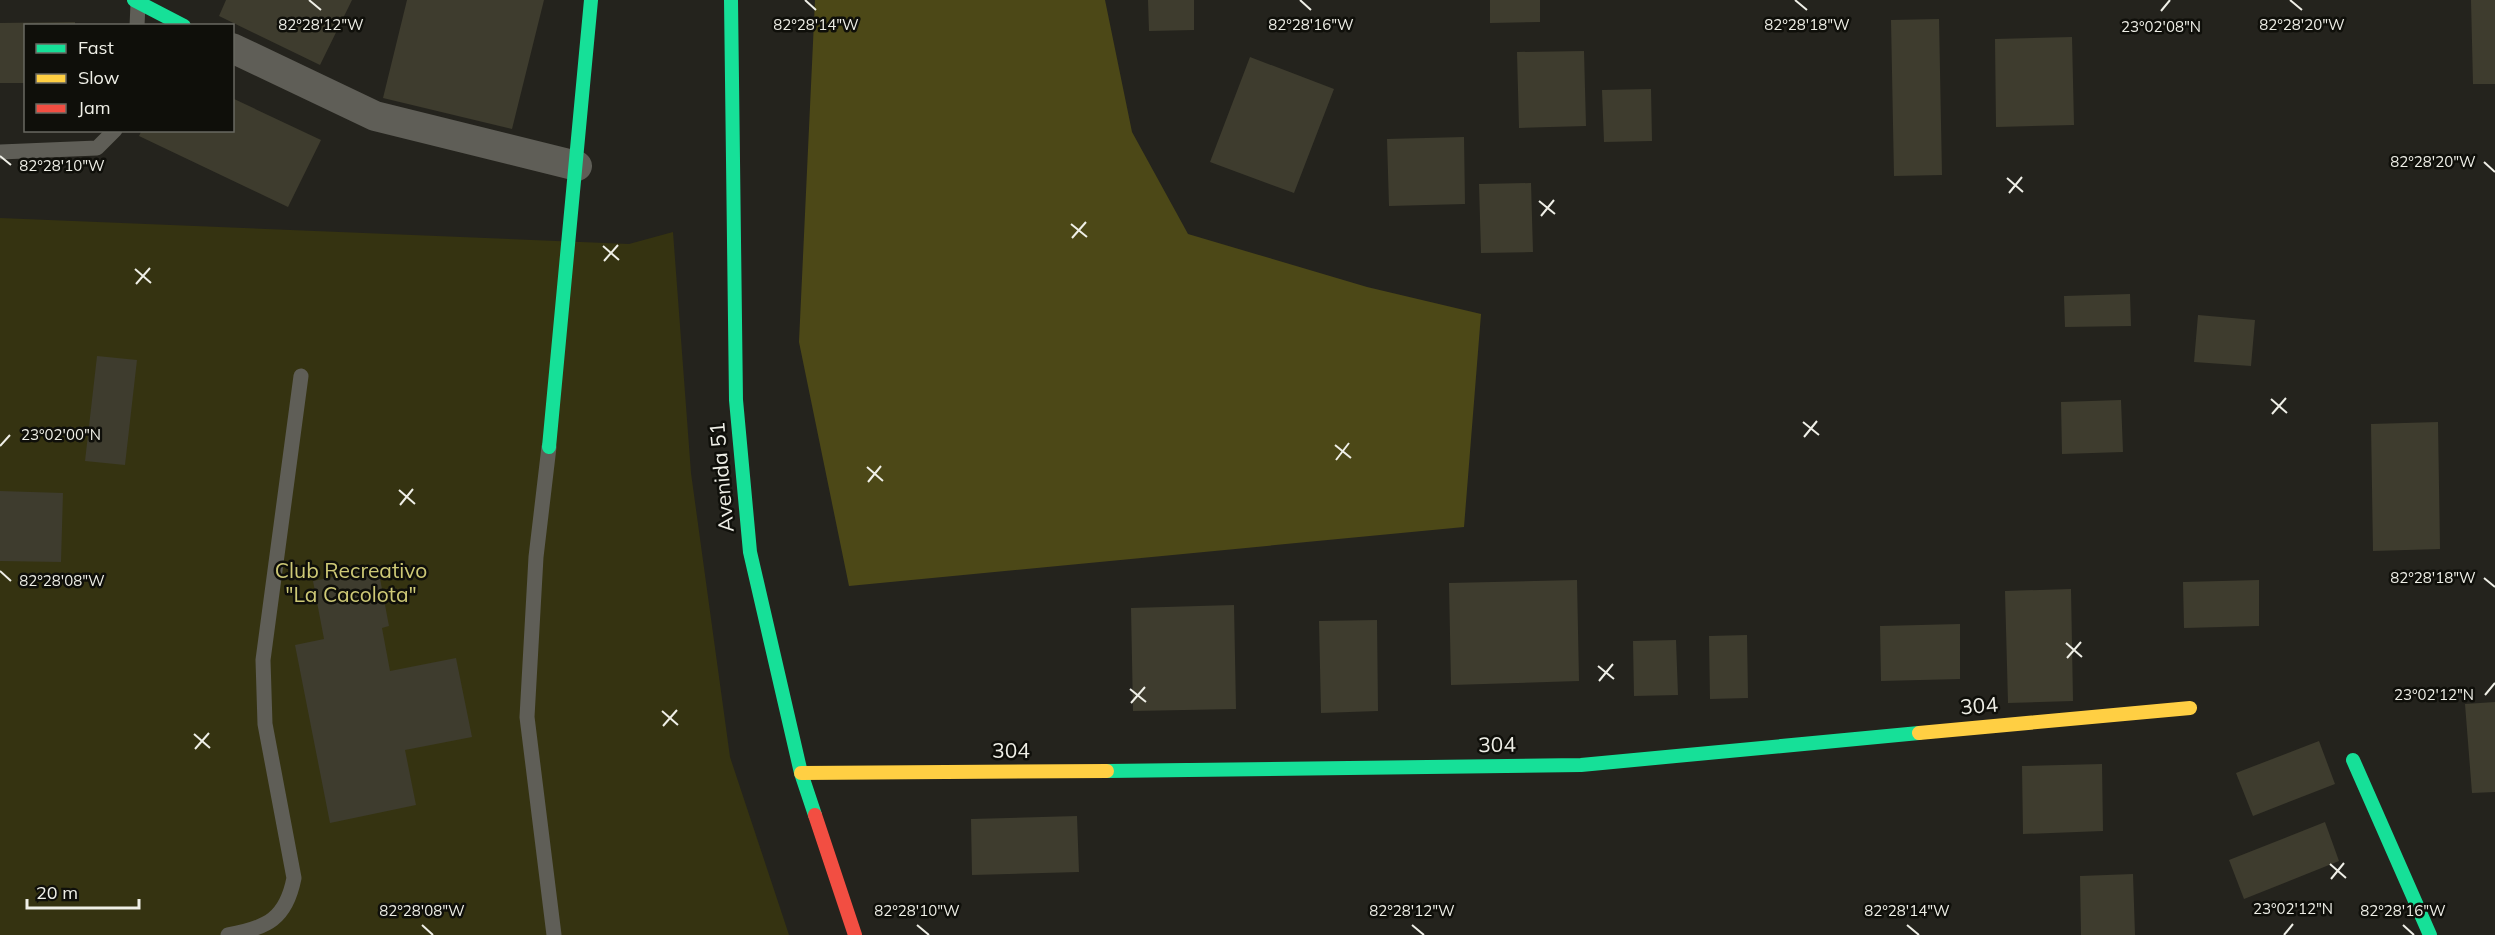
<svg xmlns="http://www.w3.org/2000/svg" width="2495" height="935" viewBox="0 0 2495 935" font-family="Mulish,sans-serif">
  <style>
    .green { fill: #353311 }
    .forest { fill: #4c4817 }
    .building { fill: #3e3c2e }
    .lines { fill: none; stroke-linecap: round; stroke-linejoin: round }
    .lane { stroke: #5f5e57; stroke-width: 15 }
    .street { stroke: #5f5e57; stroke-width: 30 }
    .fast { stroke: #16e098; stroke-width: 14 }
    .slow { stroke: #ffcf43; stroke-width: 14 }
    .jam { stroke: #f24e42; stroke-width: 14 }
    .ticks { fill: none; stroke: #efefe7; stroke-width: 2 }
    .labels { text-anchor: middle; stroke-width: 5; stroke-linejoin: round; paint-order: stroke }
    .street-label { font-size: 21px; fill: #efefe7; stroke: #0f0f0a }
    .park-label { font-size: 21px; fill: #cec976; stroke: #0f0f0a }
    .ticks-label { font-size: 15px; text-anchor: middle; fill: #efefe7; stroke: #0f0f0a; stroke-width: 5; stroke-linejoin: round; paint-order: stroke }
  </style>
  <rect width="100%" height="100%" fill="#24231d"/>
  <path class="green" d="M0,218l629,26 44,-12 18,241 39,284 59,178h-789z"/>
  <path class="forest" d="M815,0h290l27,132 56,102 179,53 114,27 -17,213 -615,59 -50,-244z"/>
  <path class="building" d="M226,0h126l-32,65 -101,-49z
    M407,0h137l-32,129 -129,-31z
    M1148,0h46v30l-45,1z
    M1490,0h50v22l-50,1z
    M2471,0h24v84h-22z
    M1939,19l3,156 -48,1 -3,-156z
    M75,22v4h-49v57h-26v-60z
    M2072,37l2,88 -78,2 -1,-88z
    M1584,51l2,75 -67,2 -2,-76z
    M1250,57l84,32 -40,104 -84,-31z
    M1651,89l1,52 -48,1 -2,-52z
    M232,98l89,42 -33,67 -149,-71 3,-6h90z
    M1464,137l1,67 -76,2 -2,-67z
    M1531,183l2,69 -52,1 -2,-69z
    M2130,294l1,32 -66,1 -1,-31z
    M2198,315l57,5 -4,46 -57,-4z
    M97,356l40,4 -12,105 -40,-4z
    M2121,400l2,52 -61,2 -1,-52z
    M2438,422l2,127 -67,2 -2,-127z
    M0,491l63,2 -2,69 -61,-1z
    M378,568l11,58 -7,2 8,43 66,-13 16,79 -67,13 11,55 -86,18 -35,-178 29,-6 -11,-58z
    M1577,580l2,101 -128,4 -2,-102z
    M2259,580v46l-75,2 -1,-46z
    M2071,589l2,112 -65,2 -3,-112z
    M1234,605l2,104 -103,2 -2,-103z
    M1377,620l1,91 -57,2 -2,-92z
    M1960,624v55l-79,2 -1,-55z
    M1747,635l1,63 -38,1 -1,-63z
    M1676,640l2,55 -44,1 -1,-55z
    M2495,702v90l-23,1 -7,-89z
    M2319,741l16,43 -82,32 -17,-43z
    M2102,764l1,67 -80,3 -1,-68z
    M1077,816l2,56 -107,3 -1,-56z
    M2325,822l14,39 -95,38 -15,-39z
    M2133,874l2,61h-54l-1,-59z"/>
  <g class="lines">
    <path class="lane" d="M137,26l1,-22
      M0,152l97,-4 18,-18
      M549,447l-13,110 -9,160 27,218
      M228,935c39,-7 58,-16 66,-57l-29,-154 -2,-64 38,-284"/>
    <path class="street" d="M232,48l143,68 202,50"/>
    <path class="fast" d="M134,0l50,26
      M731,0l5,400 14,152 51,221 14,42
      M549,447l42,-447
      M2353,760l77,175
      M1107,771l474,-6 338,-32"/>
    <path class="slow" d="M1919,733l271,-25
      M801,773l306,-2"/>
    <path class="jam" d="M815,815l40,120"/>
  </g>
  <path class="ticks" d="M309,0l12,10M805,0l11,10M1300,0l11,10M1795,0l12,10M2290,0l12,10M2161,11l9,-11M0,156l11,9M2484,162l11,10M2007,178l16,14M2009,193l13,-16M1539,201l16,13M1541,216l13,-16M1071,224l16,13M1072,238l14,-16M603,246l16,14M604,261l14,-16M135,269l16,14M136,284l14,-16M2271,399l16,14M2272,414l14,-16M1803,422l16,13M1804,437l13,-16M1335,445l16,13M0,446l10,-11M1336,460l13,-17M867,467l16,14M868,482l13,-16M399,490l16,14M400,505l13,-16M0,571l11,10M2484,578l11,9M2066,643l16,14M2067,658l14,-16M1598,666l16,13M1599,681l14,-17M1130,689l16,13M2485,695l10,-12M1131,703l14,-16M662,711l16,14M663,726l14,-16M194,734l16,14M195,749l14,-16M2330,864l16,14M2331,879l13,-16M422,925l11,10M917,925l12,10M1412,925l12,10M1907,925l12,10M2403,925l11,10M2284,935l9,-11"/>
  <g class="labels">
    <g class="street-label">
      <text transform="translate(722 477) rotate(-95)" y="7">Avenida 51</text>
      <text transform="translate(1979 706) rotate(-5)" y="7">304</text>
      <text transform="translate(1497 745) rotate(-1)" y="7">304</text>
      <text x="1011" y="758">304</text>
    </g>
    <g class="park-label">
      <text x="351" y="578">Club Recreativo<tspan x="351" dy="24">"La Cacolota"</tspan></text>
    </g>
  </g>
  <g class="ticks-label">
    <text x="2302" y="30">82°28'20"W</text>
    <text x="321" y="30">82°28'12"W</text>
    <text x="816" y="30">82°28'14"W</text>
    <text x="1311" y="30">82°28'16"W</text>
    <text x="1807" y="30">82°28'18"W</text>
    <text x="2161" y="32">23°02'08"N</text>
    <text x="2433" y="167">82°28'20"W</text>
    <text x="62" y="171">82°28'10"W</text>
    <text x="61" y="440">23°02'00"N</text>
    <text x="2433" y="583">82°28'18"W</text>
    <text x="62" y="586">82°28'08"W</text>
    <text x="2434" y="700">23°02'12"N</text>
    <text x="2293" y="914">23°02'12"N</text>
    <text x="422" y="916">82°28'08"W</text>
    <text x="917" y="916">82°28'10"W</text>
    <text x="1412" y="916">82°28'12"W</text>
    <text x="1907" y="916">82°28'14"W</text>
    <text x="2403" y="916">82°28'16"W</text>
  </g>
  <rect x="24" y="24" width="210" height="108" fill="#0f0f0a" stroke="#696962" stroke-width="1.5"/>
  <rect x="36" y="44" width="30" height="9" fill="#16e098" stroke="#696962" stroke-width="1.5"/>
  <text x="78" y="54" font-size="18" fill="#efefe7">Fast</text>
  <rect x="36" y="74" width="30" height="9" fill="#ffcf43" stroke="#696962" stroke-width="1.5"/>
  <text x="78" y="84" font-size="18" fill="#efefe7">Slow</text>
  <rect x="36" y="104" width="30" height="9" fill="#f24e42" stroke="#696962" stroke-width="1.5"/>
  <text x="78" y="114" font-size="18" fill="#efefe7">Jam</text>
  <path d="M27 899v9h112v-9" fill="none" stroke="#efefe7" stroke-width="3"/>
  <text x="36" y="899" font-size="18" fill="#efefe7" stroke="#0f0f0a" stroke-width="4.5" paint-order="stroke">20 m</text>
</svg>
